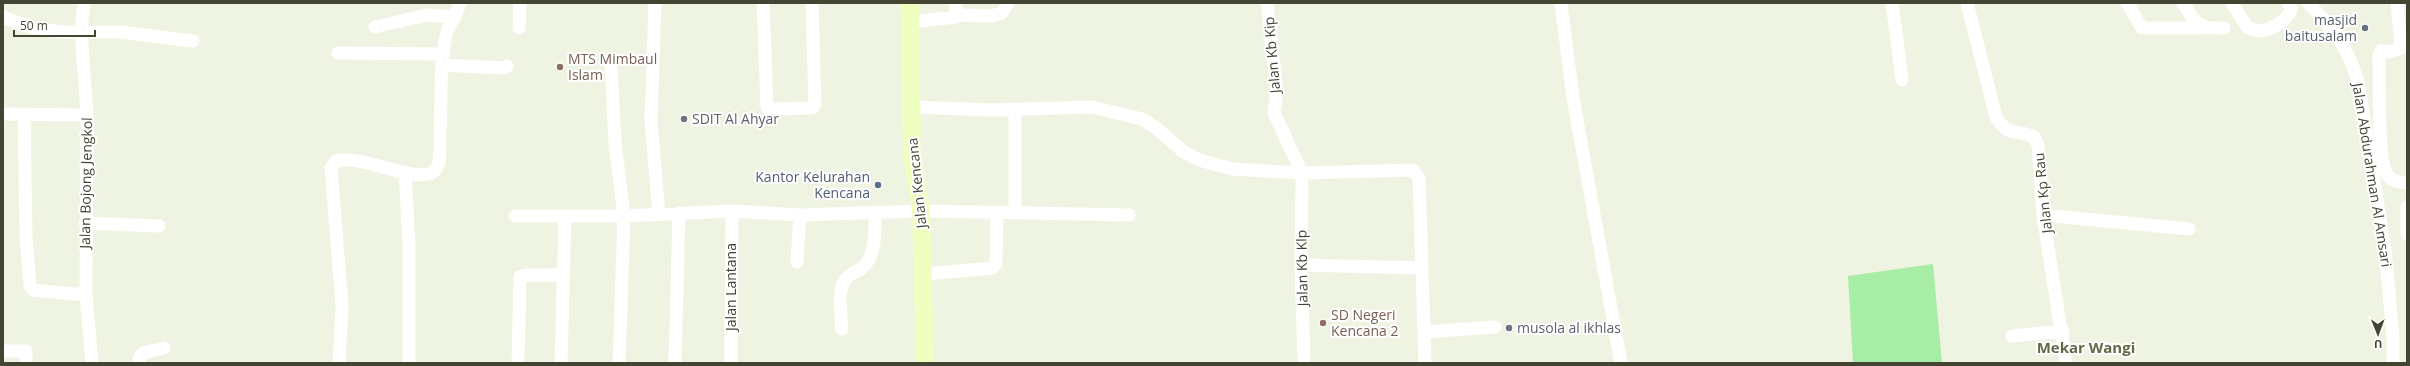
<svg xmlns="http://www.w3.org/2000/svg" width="2410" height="366" viewBox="0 0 2410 366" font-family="'Open Sans',sans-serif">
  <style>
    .grass { fill: #a8eda5 }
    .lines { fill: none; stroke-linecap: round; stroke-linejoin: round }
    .street { stroke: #fff; stroke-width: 13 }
    .secondary { stroke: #eeffc0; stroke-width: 18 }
    .worship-dot { fill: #6b7280; stroke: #fff; stroke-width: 1.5 }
    .education-dot { fill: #8d6e63; stroke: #fff; stroke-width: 1.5 }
    .service-dot { fill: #5c6f8a; stroke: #fff; stroke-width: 1.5 }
    .labels { text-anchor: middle; stroke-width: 4; stroke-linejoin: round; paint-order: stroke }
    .worship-label { font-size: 14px; fill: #5b616d; stroke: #fff; text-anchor: start }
    .street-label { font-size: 14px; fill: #434532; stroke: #fff }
    .education-label { font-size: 14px; fill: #785e54; stroke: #fff; text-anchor: start }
    .service-label { font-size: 14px; fill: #4e5e75; stroke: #fff; text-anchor: end }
    .neighbourhood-label { font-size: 15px; font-weight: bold; fill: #656948; stroke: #fff }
  </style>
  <rect width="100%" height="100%" fill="#eff3e2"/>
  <path class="grass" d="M1933,264l9,99h-89l-5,-87z"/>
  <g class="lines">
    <path class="street" d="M84,3l-3,28 6,84 -1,180 6,68
      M655,3l-4,118 8,93
      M763,3l4,104 4,2 41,-1 3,-3 -3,-102
      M1267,3l10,89 -3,21 28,60 -1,92 3,98
      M1561,3l12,95 48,265
      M1892,3l10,77
      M1967,3l29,114c14,22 19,11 38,20l4,8 5,70 23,148
      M2127,3l15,25h62
      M2183,3c13,21 15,26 41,25
      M2232,3l16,25c4,1 9,3 13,3 10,-1 30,-13 30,-23l-3,-5
      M2308,3c24,24 41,46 50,79l27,167 8,88v26
      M2397,3l4,45 -12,4 -8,-1 -2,5c1,24 -2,100 7,117 4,8 13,9 21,10
      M957,15l34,1 11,-3 6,-10
      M3,17l30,11 28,4h58l74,9
      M912,22l43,-5 1,-14
      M375,27l52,-12 28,2
      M519,28l1,-25
      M338,53l105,1
      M442,65l62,3 3,-2
      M611,66l4,76 9,74 -5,147
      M911,107l79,3 102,-3 50,12 14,9 28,24 15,8 33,9 70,4 111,-3 6,8 6,185
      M1015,110v102
      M3,114l84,1
      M24,115l2,121 4,50 3,4 53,5
      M405,172l4,72v119
      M2407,207v27
      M2043,215l146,14
      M515,216h109l108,-5 68,4 121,-4 208,4
      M85,223l74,3
      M797,262l3,-47
      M1301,265l121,3
      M924,274l69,-6 3,-5 1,-50
      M842,329c-1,-14 -5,-36 3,-49 5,-7 12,-8 18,-13 13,-11 12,-36 12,-53
      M1424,332l71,-5
      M2012,336l51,-5
      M3,351h23v12
      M140,363l-1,-5 4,-5 21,-5
      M339,363l3,-57 -11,-138 5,-7c28,-6 68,18 93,13 15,-4 10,-30 11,-41 2,-32 -1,-65 6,-97 2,-12 11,-21 14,-33
      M518,363l2,-86 6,-2h36
      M561,363l4,-147
      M675,363l4,-150
      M731,363l1,-152"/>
    <path class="secondary" d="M910,3l2,153 9,55 4,152"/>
  </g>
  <g class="worship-dot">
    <circle cx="2365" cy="28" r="4"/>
    <circle cx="684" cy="119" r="4"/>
    <circle cx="1509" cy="328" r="4"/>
  </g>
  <g class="education-dot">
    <circle cx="560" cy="67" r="4"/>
    <circle cx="1323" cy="323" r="4"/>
  </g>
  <circle class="service-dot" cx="878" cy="185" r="4"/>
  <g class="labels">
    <g class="worship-label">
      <text x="2357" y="25" text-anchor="end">masjid<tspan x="2357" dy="16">baitusalam</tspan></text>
      <text x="692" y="124">SDIT Al Ahyar</text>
      <text x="1517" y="333">musola al ikhlas</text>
    </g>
    <g class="street-label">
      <text transform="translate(1272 55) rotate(-95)" y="5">Jalan Kb Kip</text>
      <text transform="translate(2372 175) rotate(81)" y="5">Jalan Abdurahman Al Amsari</text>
      <text transform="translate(86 183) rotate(-89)" y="5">Jalan Bojong Jengkol</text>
      <text transform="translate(917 183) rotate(-96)" y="5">Jalan Kencana</text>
      <text transform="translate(2043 193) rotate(-96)" y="5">Jalan Kp Rau</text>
      <text transform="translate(1302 268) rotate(-91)" y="5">Jalan Kb Klp</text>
      <text transform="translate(731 287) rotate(-90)" y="5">Jalan Lantana</text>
    </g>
    <g class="education-label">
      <text x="568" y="64">MTS Mimbaul<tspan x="568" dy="16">Islam</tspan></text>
      <text x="1331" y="320">SD Negeri<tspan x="1331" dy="16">Kencana 2</tspan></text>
    </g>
    <g class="service-label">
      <text x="870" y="182">Kantor Kelurahan<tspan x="870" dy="16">Kencana</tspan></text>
    </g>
    <g class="neighbourhood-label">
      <text x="2086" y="353">Mekar Wangi</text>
    </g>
  </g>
  <rect width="2410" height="366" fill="none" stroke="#434532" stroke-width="8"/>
  <g transform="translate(2378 334) rotate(179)" stroke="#ffffff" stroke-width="3" paint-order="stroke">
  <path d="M0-3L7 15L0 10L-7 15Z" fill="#434532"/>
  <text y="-6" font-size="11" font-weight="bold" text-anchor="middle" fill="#434532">U</text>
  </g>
  <path d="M14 30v6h81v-6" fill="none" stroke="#434532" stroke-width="2"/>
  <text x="20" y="30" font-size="12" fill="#434532" stroke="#ffffff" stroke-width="3" paint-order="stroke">50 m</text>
</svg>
